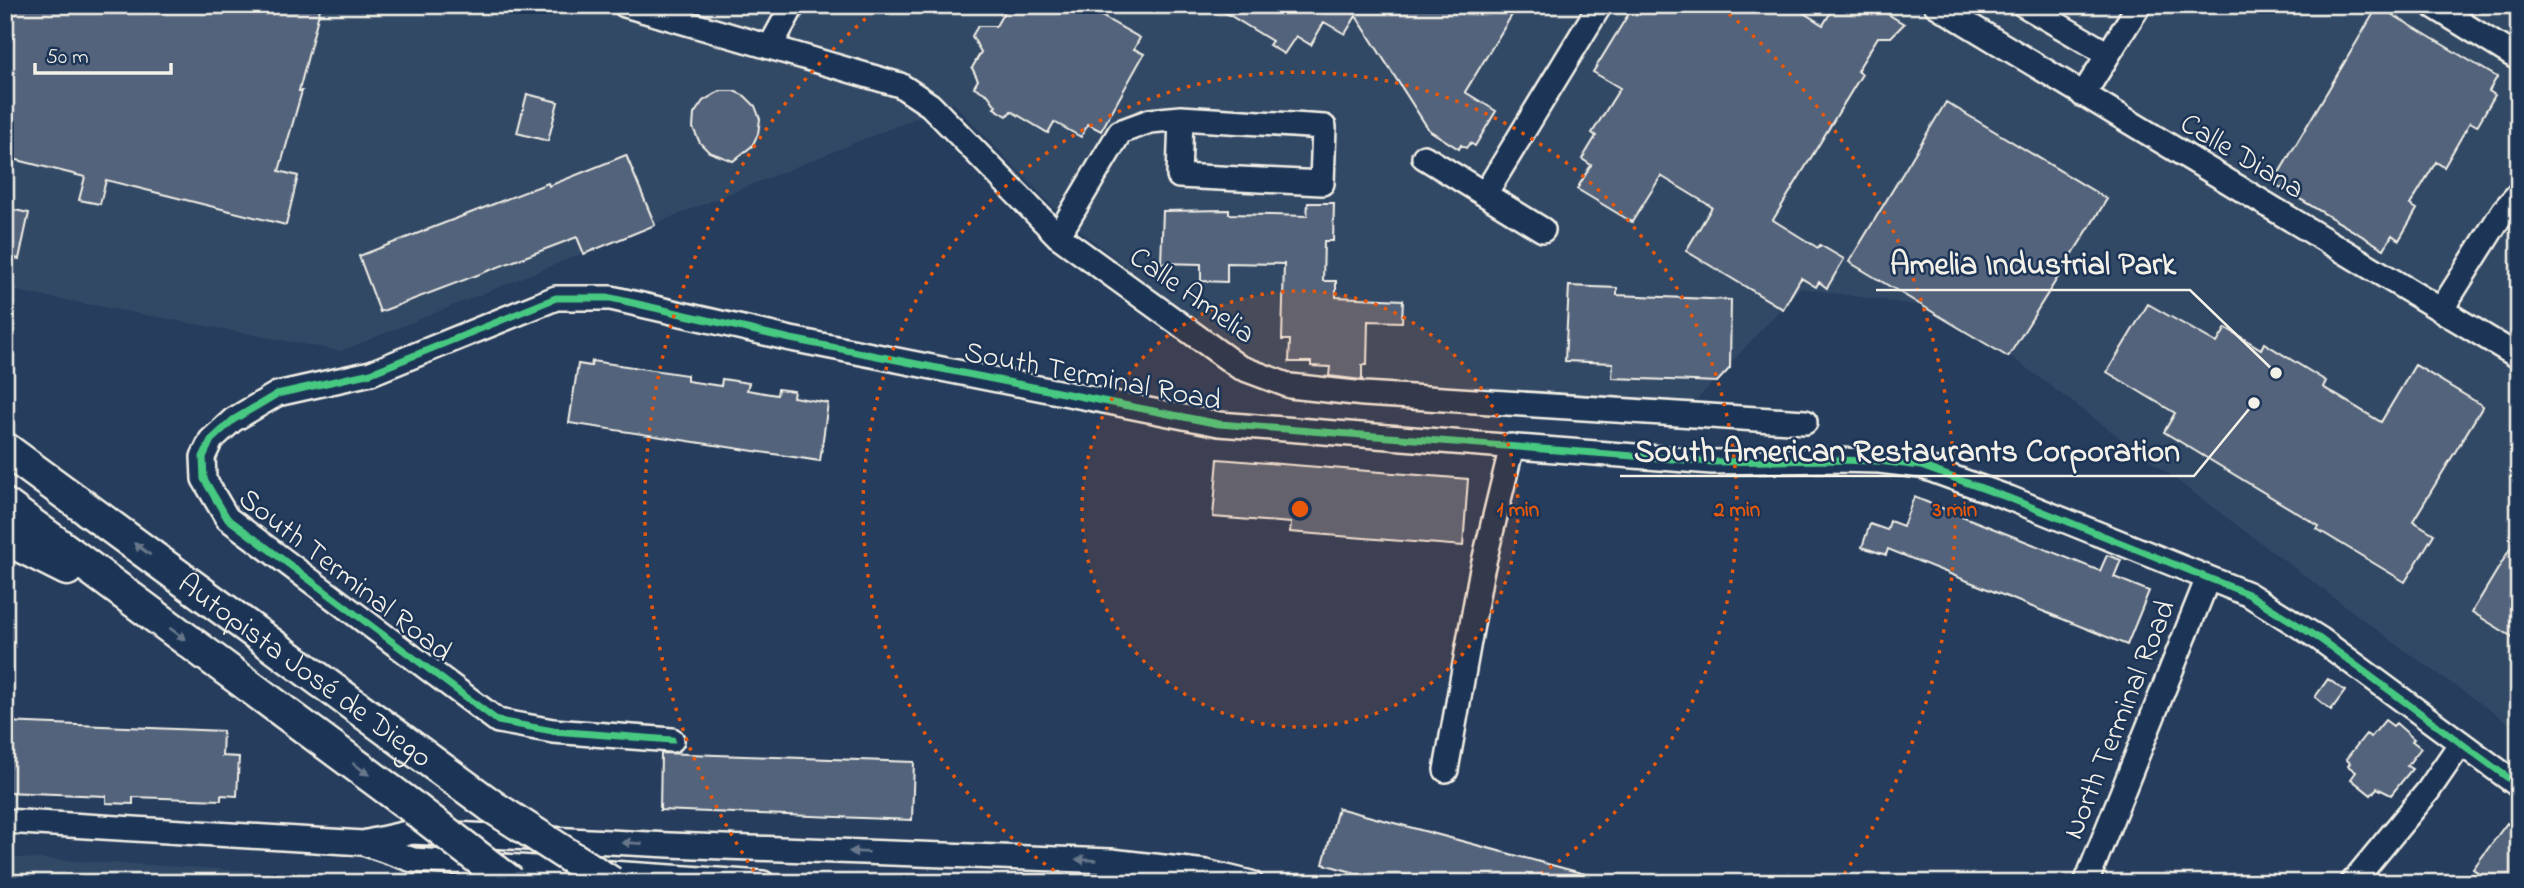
<svg xmlns="http://www.w3.org/2000/svg" width="2524" height="888" viewBox="0 0 2524 888" font-family="'Indie Flower',sans-serif">
  <style>
    .built { fill: #334966 }
    .building { fill: #52647b; stroke: #f4f1e8; stroke-width: 2 }
    .lines { fill: none; stroke-linecap: round; stroke-linejoin: round }
    .minor-casing { stroke: #f4f1e8; stroke-width: 28 }
    .highway-casing { stroke: #f4f1e8; stroke-width: 37 }
    .minor { stroke: #1d3557; stroke-width: 23 }
    .highway { stroke: #1d3557; stroke-width: 32 }
    .highway-bridge-casing { stroke: #f4f1e8; stroke-width: 37; stroke-linecap: butt }
    .highway-bridge { stroke: #1d3557; stroke-width: 32 }
    .cycleway-casing { stroke: #1d3557; stroke-width: 11 }
    .cycleway { stroke: #46c982; stroke-width: 7 }
    .oneway { fill: #68778a }
    .ring { fill: none; stroke: #e8590c; stroke-width: 3.5; stroke-dasharray: 3.5 7 }
    .labels { text-anchor: middle; stroke-width: 5; stroke-linejoin: round; paint-order: stroke }
    .street-label { font-size: 30px; fill: #f4f1e8; stroke: #1d3557 }
    .centre { fill: #e8590c; stroke: #1d3557; stroke-width: 3.5 }
    .ring-label { font-size: 21px; text-anchor: middle; font-weight: bold; fill: #e8590c; stroke: #1d3557; stroke-width: 5; stroke-linejoin: round; paint-order: stroke }
    .leader { fill: none; stroke: #f4f1e8; stroke-width: 2.5 }
    .callout-dot { fill: #f4f1e8; stroke: #1d3557; stroke-width: 2.5 }
    .callout-label { font-size: 32px; text-anchor: middle; font-weight: bold; fill: #f4f1e8; stroke: #1d3557; stroke-width: 5; stroke-linejoin: round; paint-order: stroke }
  </style>
  <rect width="100%" height="100%" fill="#263d5d"/>
  <filter id="ink" filterUnits="userSpaceOnUse"><feTurbulence type="fractalNoise" baseFrequency=".0143" numOctaves="2"/><feDisplacementMap in="SourceGraphic" scale="14" xChannelSelector="R" yChannelSelector="G"/><feConvolveMatrix kernelMatrix="1 2 1 2 8 2 1 2 1" color-interpolation-filters="sRGB"/></filter>
  <g filter="url(#ink)">
    <path class="built" d="M5,5h2514v722l-6,-1 -109,-76 -455,-340 -149,-22 -110,119 -369,-22 -74,-23 -184,-145 -110,-114 -612,248 -336,-62z
      M5,857l426,24 2,2h-428z"/>
    <path class="building" d="M5,5h316l-22,86h3l-23,80 19,5 -12,49 -180,-45 -6,24 -21,-4 6,-23 -80,-20z
      M1008,5h88v8l44,25 -6,11 10,5 -43,77 -13,-7 -7,13 -27,-15 -6,11 -37,-22 -4,5 -13,-8 2,-2 -8,-11 -14,-8 4,-7 -6,-12 9,-16 -9,-16 6,-10h18z
      M1213,5h305l-53,87 31,19 -21,35 -5,-3 -4,5 -5,-3 -2,4 -30,-19 -73,-114 -11,18 -21,-12 -13,23 -15,-9 -12,18 -15,-9 3,-4z
      M1634,5h157l32,20 12,-20h38l31,19 -13,13h-13l-21,34 5,3 -89,146 45,28 2,-3 24,14 -17,29 -8,-6 -3,5 -15,-9 -18,31 -97,-58 26,-44 -51,-31 -29,46 -55,-33 14,-24 -9,-6 14,-23 -4,-3 28,-45 -27,-16z
      M2378,6l119,71 -8,14 6,4 -18,31 -7,-4 -26,45 -8,-5 -26,43 7,4 -18,31 -7,-5 -8,14 -111,-66z
      M720,91h14l11,5 10,10 5,13 -2,15 -6,12 -19,15 -24,-9 -9,-9 -7,-15 1,-14 9,-13z
      M527,94l31,8 -10,39 -31,-8z
      M1946,102l161,97 -99,158 -159,-95z
      M626,155l29,70 -71,29 -7,-17 -197,75 -21,-56 189,-73 1,3z
      M1308,203h26l-1,38h-9l-1,40h13v16l67,3 -1,22 -34,-1 -1,44h-5v15l-33,-4 1,-9 -19,-1v-4h-22l1,-22h-8l2,-76 -57,-1v19l-26,-1v-17l-40,-1 2,-52 66,-1v4l78,2z
      M5,208l24,5 -10,46 -14,-3z
      M1569,286l48,2v7l114,5 -1,68 -13,14 -48,-2 -57,-2 1,-15 -48,-2z
      M2148,304l69,39 9,-15 35,21 3,-6 62,38 -3,6 58,35 34,-57 68,41 -70,115 21,13 -29,48 -88,-53 2,-3 -155,-94 11,-19 -68,-41z
      M592,361l95,14v6l34,5 1,-7 27,4 -2,7 30,5 1,-6 16,2 -1,6 35,6 -8,58 -251,-38 9,-59 13,2z
      M1218,459l250,20 -5,67 -173,-14 1,-9 -78,-6z
      M1914,497l186,74 7,-16 14,5 -7,17 35,14 -22,54 -239,-96 -2,6 -24,-8 8,-23 17,6 3,-9 13,5z
      M2519,534v107l-47,-29z
      M2328,679l17,12 -14,19 -16,-13z
      M2385,720l8,6 3,-3 18,16 -2,2 9,7 -14,18 5,3 -21,26 -14,-7 -6,7 -20,-16 5,-7 -8,-6 2,-3 -4,-4 20,-25 5,3z
      M5,722l218,9 -1,25 17,1 -2,39 -16,-1v5l-88,-3v7l-27,-1v-7l-101,-4z
      M661,753l253,9 -2,58 -252,-10z
      M1338,808l262,70 -1,5h-206l-70,-19z
      M2507,823l12,9v51h-27l-19,-14z"/>
    <g class="lines">
      <g class="minor-casing">
        <path id="minor" d="M625,5l275,80 30,20 128,131 181,131 51,19 74,8 441,28
          M1936,5l583,352
          M2024,5l84,49
          M2432,5l87,54
          M770,47l23,-42
          M2083,95l56,-90
          M1424,157l119,73
          M1485,194l115,-189
          M1058,236l62,-104 30,-11 31,-3 143,9 -2,56 -143,-7 2,-58
          M2441,310l63,-100 15,-17
          M672,740l-119,-9 -55,-10 -271,-203 -23,-39 -1,-22 8,-17 22,-20 44,-26 94,-21 185,-75h55l180,41 428,85 493,38 121,-2 46,1 42,5 88,32 239,96 72,45 199,147
          M1446,770l35,-196 31,-128
          M5,821l358,22 50,17 350,23
          M363,843l49,-11 257,13 442,16 95,11 45,11
          M2086,883l122,-305
          M2352,883l76,-92 33,-48"/>
      </g>
      <g class="highway-casing">
        <g id="highway">
          <path id="s1" d="M5,449l488,358"/>
          <path d="M5,505l410,304"/>
          <path d="M5,538l62,31"/>
        </g>
      </g>
      <use href="#minor" class="minor"/>
      <use href="#highway" class="highway"/>
      <g class="highway-bridge-casing">
        <path id="highway-bridge" d="M493,807l118,76
          M415,809l96,74"/>
      </g>
      <use href="#highway-bridge" class="highway-bridge"/>
      <g class="cycleway-casing">
        <path id="cycleway" d="M672,740l-119,-9 -55,-10 -271,-203 -23,-39 -1,-22 8,-17 22,-20 44,-26 94,-21 185,-75h55l180,41 428,85 493,38 121,-2 46,1 42,5 88,32 239,96 72,45 199,147"/>
      </g>
      <use href="#cycleway" class="cycleway"/>
    </g>
    <defs><path id="oneway-solid" d="M-6-.8H1V-3.2L6.5 0L1 3.2V.8H-6Z" transform="scale(1.75)"/></defs>
    <g class="oneway">
      <use href="#oneway-solid" transform="translate(142 549) rotate(-144)"/>
      <use href="#oneway-solid" transform="translate(178 634) rotate(36)"/>
      <use href="#oneway-solid" transform="translate(361 769) rotate(36)"/>
      <use href="#oneway-solid" transform="translate(632 843) rotate(-177)"/>
      <use href="#oneway-solid" transform="translate(859 852) rotate(-178)"/>
      <use href="#oneway-solid" transform="translate(1086 860) rotate(-178)"/>
    </g>
  </g>
  <circle cx="1300" cy="509" r="218" fill="#e8590c" fill-opacity=".12"/>
  <g class="ring">
    <circle cx="1300" cy="509" r="218"/>
    <path d="M1072 882A437 437 0 1 1 1528 882"/>
    <path d="M760 880A655 655 0 0 1 879 7M1721 7A655 655 0 0 1 1840 880"/>
  </g>
  <g class="labels">
    <g class="street-label">
      <text transform="translate(2243 155) rotate(31)" y="10">Calle Diana</text>
      <text transform="translate(1193 294) rotate(35)" y="10">Calle Amelia</text>
      <text transform="translate(1093 375) rotate(11)" y="10">South Terminal Road</text>
      <text transform="translate(346 574) rotate(38)" y="10">South Terminal Road</text>
      <text dy="10" stroke="none"><textPath href="#s1" startOffset="373">Autopista José de Diego</textPath></text>
      <text transform="translate(2118 719) rotate(-68)" y="10">North Terminal Road</text>
    </g>
  </g>
  <circle cx="1300" cy="509" r="10" class="centre"/>
  <g class="ring-label">
    <text x="1518" y="516">1 min</text>
    <text x="1737" y="516">2 min</text>
    <text x="1955" y="516">3 min</text>
  </g>
  <path class="leader" d="M2276 373L2190 290H1876M2254 403L2194 476H1620"/>
  <g class="callout-dot">
    <circle cx="2276" cy="373" r="7"/>
    <circle cx="2254" cy="403" r="7"/>
  </g>
  <g class="callout-label">
    <text x="2033" y="274">Amelia Industrial Park</text>
    <text x="1907" y="461">South American Restaurants Corporation</text>
  </g>
  <rect width="2524" height="888" fill="none" stroke="#1d3557" stroke-width="28"/>
  <rect x="14" y="14" width="2496" height="860" fill="none" stroke="#f4f1e8" stroke-width="2.5" filter="url(#ink)"/>
  <path d="M35 63v10h136v-10" fill="none" stroke="#f4f1e8" stroke-width="3.5"/>
  <text x="46" y="63" font-size="21" fill="#f4f1e8" stroke="#1d3557" stroke-width="5" paint-order="stroke">50 m</text>
</svg>
